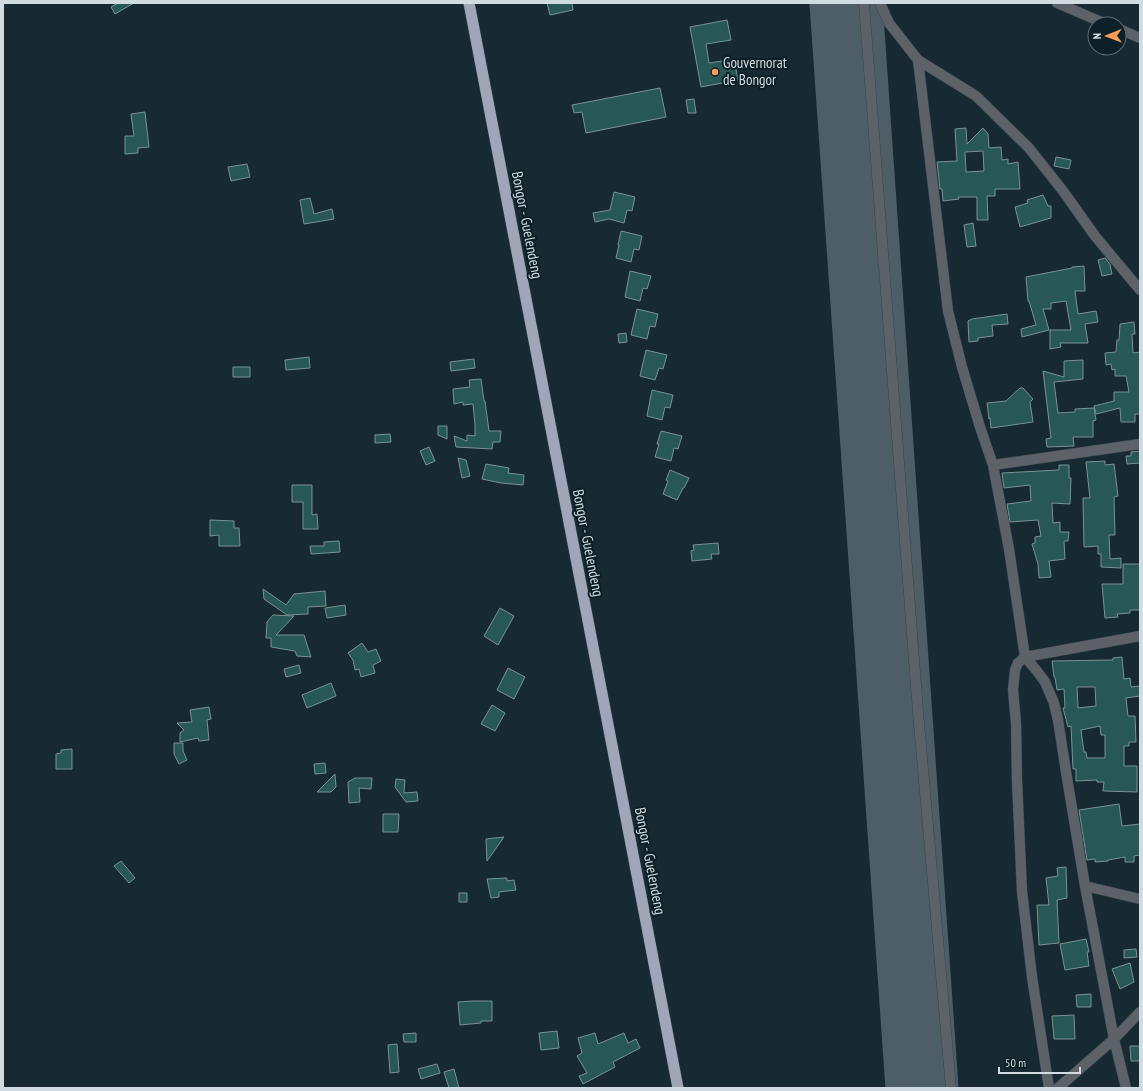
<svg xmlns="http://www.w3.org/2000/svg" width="1143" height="1091" viewBox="0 0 1143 1091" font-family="'PT Sans Narrow',sans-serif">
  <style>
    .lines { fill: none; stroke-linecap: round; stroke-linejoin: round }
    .runway { stroke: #4e5e66; stroke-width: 73 }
    .building { fill: #275857; stroke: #7a9392; fill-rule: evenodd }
    .minor-casing { stroke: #35464e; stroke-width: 11 }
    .tertiary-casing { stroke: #35464e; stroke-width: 11 }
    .trunk-casing { stroke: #35464e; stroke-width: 12 }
    .minor { stroke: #5d6168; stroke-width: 10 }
    .tertiary { stroke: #5d6168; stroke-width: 10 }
    .trunk { stroke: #9ea6b7; stroke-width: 11 }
    .poi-dot { fill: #fd9d55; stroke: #0d2028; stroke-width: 1.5 }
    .labels { text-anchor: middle; stroke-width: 4; stroke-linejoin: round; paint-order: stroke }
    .poi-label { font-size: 15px; fill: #d1dce2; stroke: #0d2028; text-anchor: start }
    .street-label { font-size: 15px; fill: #d1dce2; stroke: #0d2028 }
  </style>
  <rect width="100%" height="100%" fill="#172932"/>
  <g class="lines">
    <path class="runway" d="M846,3l76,1085"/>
  </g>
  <path class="building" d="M118,3h16l-19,11 -4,-7z
    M547,3h25l1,7 -23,5z
    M727,20l4,20 -25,4 3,19 25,-4 4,21 -37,7 -11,-60z
    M660,88l6,29 -80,16 -4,-21 -8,1 -2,-8z
    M694,99l2,14h-8l-2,-13z
    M145,112l4,35 -11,1v5l-13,1v-18h9l-3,-22z
    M966,128l1,16 16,-16 5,6 1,14 12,-1 1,13 6,-1v5l10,-2 2,27h-25v7h-8l1,24h-11v-23h-19l1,2 -16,2 -1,-12h-2l-3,-27 20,-1 -2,-32zM983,151l1,20 -18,1 -1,-20z
    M1056,157l15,3 -2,9 -15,-3z
    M247,164l3,13 -19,4 -3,-14z
    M614,192l21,5 -3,14 -5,-1 -3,13 -15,-4 -14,3 -2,-9 17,-3z
    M1043,195l5,11h3v12l-31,9 -5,-20 13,-4 -1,-3z
    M310,198l4,16 18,-5 2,10 -30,5 -4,-24z
    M973,223l3,23 -9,1 -3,-22z
    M621,231l21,5 -3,14 -5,-1 -3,13 -15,-4 3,-13h-1z
    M1105,258l5,6 2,10 -10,2 -4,-16z
    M1084,266l1,25h-10l3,23 18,-3 2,11 -13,2 3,19h-28l1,4 -11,2v-19h21l-5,-29 -15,2v6h-8l6,21 -27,7 -1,-8 15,-4 -7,-24h-1l-2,-24 46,-9v-1z
    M630,271l21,5 -4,13 -4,-1 -3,13 -15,-4z
    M637,309l21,5 -3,13 -5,-1 -3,13 -16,-4z
    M1007,314l1,10 -16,1 1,11 -15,2v3l-9,1 -1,-21 4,-2z
    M1134,322l1,12h-3l1,19 7,-1v62h-5v8h-14l-1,-14 -24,6 -2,-8 20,-5v-9h15l-3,-16h-11v-7l-3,1 -1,-6 -5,1 -1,-12 11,-1 1,-12h2l1,-16z
    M626,333l1,9 -8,1 -1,-9z
    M646,350l21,5 -4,14 -4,-1 -4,12 -15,-4z
    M309,357l1,11 -24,2 -1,-10z
    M474,359l1,9 -24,3 -1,-9z
    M1083,360v19l-29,3 4,31 17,-1v-3l19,-1 2,12 -3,1v16h-20l1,9 -27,1 -1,-8 5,-1 -8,-67 21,6v-16z
    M233,367h17v10h-17z
    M481,379l3,22h1l4,30h12l-1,11h-7l-1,7 -36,-2 -2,-11 13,5v-6l8,1v-11l-2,-21 -10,1v-3l-9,2 -1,-15 17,-2 -1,-7z
    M1020,388h3l10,11 -3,3 3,20 -42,6 -1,-10 -1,1 -2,-16 19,-2z
    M652,390l21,5 -3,13 -5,-1 -3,13 -15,-4z
    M438,426h9v13l-9,-4z
    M661,431l21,5 -4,13 -4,-1 -3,13 -16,-4 4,-13h-2z
    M390,434l1,8 -16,1v-8z
    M429,447l6,14 -9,4 -6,-14z
    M1140,451v12l-13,1 -1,-8h5v-4z
    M458,458l8,2 4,16 -8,2z
    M1105,461v4l9,-1 4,32 -4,1 1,38h-6l1,24 11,-1v10l-20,-1v-13h-3v-8l-14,1 -1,-49h7l-4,-36z
    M486,464l23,4 -1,5 16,2 -1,10 -22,-2 -19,-4z
    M1059,465h10v13h2l-1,26 -18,-1 1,20 7,-1v10h9l-1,9h-4l1,18 -16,2 2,16 -12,1 -1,-14 -6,-20 3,-1v-6l6,-1 -3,-16 -28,2 -3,-18 24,-3 -1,-16 -26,3 -2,-15 57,-3z
    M670,470l19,8 -5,10h-1l-6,12 -14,-6 5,-13 -2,-1z
    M292,485h20v30l5,-1 1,15h-15v-27h-11z
    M210,520l24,1v7h5l1,18h-21v-11l-9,1z
    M339,541l1,11 -29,2 -1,-8h14v-4z
    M718,543l1,11h-8l1,5 -20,2 -1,-10 3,-1 -1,-5z
    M1123,564h17v46h-10v3l-13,1 1,3 -13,1 -3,-34h21z
    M263,589l23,16 8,-11 31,-3 1,15 -18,1v7l-21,1 -23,-16z
    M345,605l1,10 -19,3 -2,-10z
    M500,608l14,8 -16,29 -14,-9z
    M273,615l21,1 -18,19h28l7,22 -14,-1 -2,-5 -24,-4v-9h-5l1,-16z
    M362,643l6,9 8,-3 5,12 -8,4 2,8 -14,4 -2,-8 -4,1 -2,-10 -5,-7z
    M1122,657l2,22 6,-1 1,9 9,-1v10l-14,2 2,18h7l1,26h-7v4h-5v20h13v26l-34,-1 1,-9h-7v-2l-21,1v-12h-3l-2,-43 -3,1 -5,-19h2l-1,-19 -7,1 -2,-13h-1l-2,-16 61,-1v-2zM1077,687h18l1,19 -18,2zM1100,726l1,9h4v23h-18l-1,-6h-2l-3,-22z
    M299,665l2,8 -15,4 -2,-8z
    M508,668l17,9 -11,22 -17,-9z
    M331,683l5,13 -29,12 -5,-13z
    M492,705l13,8 -10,18 -14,-7z
    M209,707l2,12 -4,1 2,20 -10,1 -1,-3 -18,4v-9l4,-3 -7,-7 15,-1 -2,-12z
    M174,743h9v8l4,9 -8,4 -5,-10z
    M72,749v20h-16v-15l5,-1v-3z
    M325,763l1,10 -11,1 -1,-10z
    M335,774l1,13 -5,5h-14z
    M355,778h17l-1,11 -12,-1 1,14 -11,1 -1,-21z
    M396,779l9,1 -1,13 13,-1 1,9 -12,1 -11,-15z
    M1119,804l3,22 18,-2v31l-6,1v6h-9v-5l-17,3v1l-13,1v-3l-8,1 -8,-50z
    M383,814h16l-1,18h-15z
    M504,837l-17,24 -1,-22z
    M121,861l14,17 -6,5 -15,-17z
    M1066,867l1,31 -10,2 2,43 -20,2 -2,-40h12l-3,-27 12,-2 -1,-8z
    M507,878v3l7,-1 2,10 -17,2v5l-8,1 -4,-19z
    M459,893h8v9h-8z
    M1086,939l3,13h-2l2,14 -24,4 -5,-26z
    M1136,949l1,8 -13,1v-8z
    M1130,963l4,19 -14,7 -8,-20z
    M1091,994v13h-14l-1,-12z
    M473,1001h19v20h-11v2l-21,2 -2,-23z
    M1074,1015l1,24h-21l-2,-23z
    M557,1031l2,17 -18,2 -2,-17z
    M416,1033v9h-12l-1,-8z
    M595,1033l3,11 26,-11 4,10 8,-4 4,9 -27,14 2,5 -32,17 -4,-8 8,-3 -10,-17 5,-3 -4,-15z
    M397,1044l2,28 -9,1 -2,-28z
    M1130,1046h10v15h-9z
    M437,1064l3,9 -19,6 -3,-10z
    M454,1069l5,19h-10l-5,-16z"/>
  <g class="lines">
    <g class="minor-casing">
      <path id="minor" d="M864,3l54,709 33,376
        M880,3l9,20 29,37 58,36 53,52 34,43 32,45 45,54
        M918,60l30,251 14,56 18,60 13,38 16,84 16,108 12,14 8,11 9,21 4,17 9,58 18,108 29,153 12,49
        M993,465l147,-21
        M1085,886l55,13
        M1049,1088l-17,-111 -10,-86 -5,-110 -1,-58 -3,-33 2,-20 3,-7 7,-6 115,-21
        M1058,1088l56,-49 26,-27"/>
    </g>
    <g class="tertiary-casing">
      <path id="tertiary" d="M1057,3l49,21
        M1119,29l21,9"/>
    </g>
    <g class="trunk-casing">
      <path id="trunk" d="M469,3l209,1085"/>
    </g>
    <use href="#minor" class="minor"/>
    <use href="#tertiary" class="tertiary"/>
    <use href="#trunk" class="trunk"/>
  </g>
  <circle class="poi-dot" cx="715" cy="72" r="4"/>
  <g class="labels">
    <g class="poi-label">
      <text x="723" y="68">Gouvernorat<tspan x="723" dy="17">de Bongor</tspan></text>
    </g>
    <g class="street-label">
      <text transform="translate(527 225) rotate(79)" y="5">Bongor - Guelendeng</text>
      <text transform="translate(588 543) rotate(79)" y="5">Bongor - Guelendeng</text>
      <text transform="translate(650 861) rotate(79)" y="5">Bongor - Guelendeng</text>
    </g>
  </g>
  <rect width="1143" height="1091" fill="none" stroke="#d1dce2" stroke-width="8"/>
  <g transform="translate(1107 36) rotate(269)"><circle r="19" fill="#0d2028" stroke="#5b6b72"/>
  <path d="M0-3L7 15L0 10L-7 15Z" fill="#fd9d55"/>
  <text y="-6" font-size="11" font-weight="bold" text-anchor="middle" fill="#d1dce2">N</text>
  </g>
  <path d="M999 1067v6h81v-6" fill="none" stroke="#d1dce2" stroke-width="2"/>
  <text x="1005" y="1067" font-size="12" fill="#d1dce2" stroke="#0d2028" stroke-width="3" paint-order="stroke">50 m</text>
</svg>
